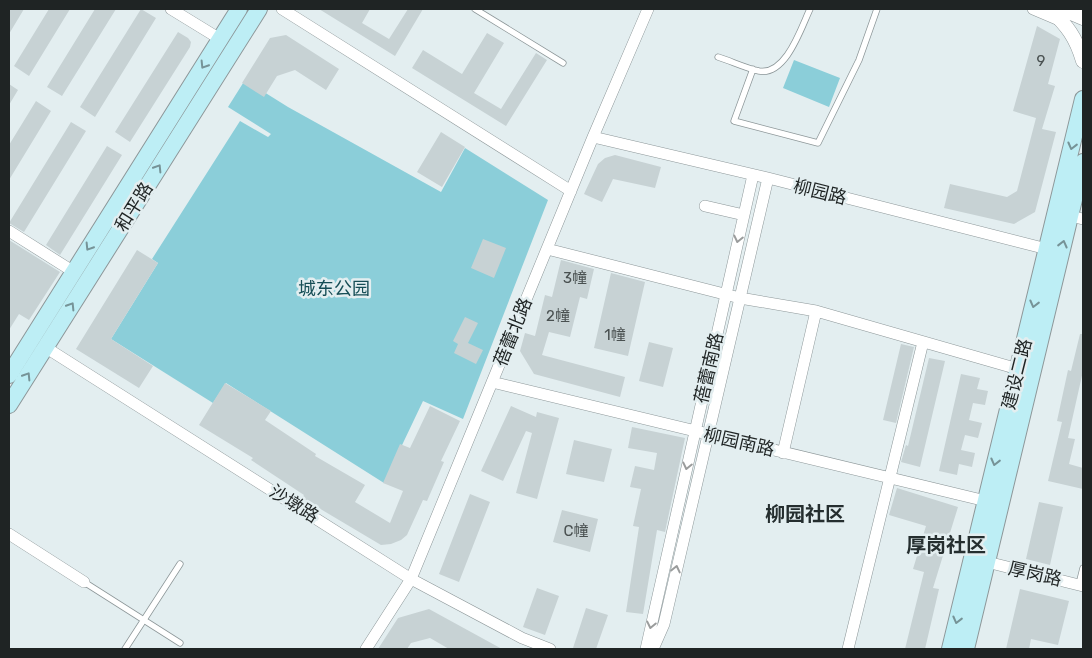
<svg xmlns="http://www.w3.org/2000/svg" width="1092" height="658" viewBox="0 0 1092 658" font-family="Rubik,'Noto Sans SC',sans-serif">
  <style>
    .green { fill: #8bced9 }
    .building { fill: #c7d2d4 }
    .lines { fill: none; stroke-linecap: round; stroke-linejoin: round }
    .service-casing { stroke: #8d9799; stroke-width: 7 }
    .minor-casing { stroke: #8d9799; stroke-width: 12 }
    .tertiary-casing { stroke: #8d9799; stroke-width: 15 }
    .secondary-casing { stroke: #8d9799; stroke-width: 18 }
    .service { stroke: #fff; stroke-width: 5.5 }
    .minor { stroke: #fff; stroke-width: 11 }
    .tertiary { stroke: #fff; stroke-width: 14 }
    .secondary { stroke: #bdeef5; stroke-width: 16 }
    .oneway { stroke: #769397 }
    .oneway2 { stroke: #9a9c9c }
    .labels { text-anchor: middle; stroke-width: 5; stroke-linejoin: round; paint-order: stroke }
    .number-label { font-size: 15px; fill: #495050 }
    .street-label { font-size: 18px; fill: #1f2424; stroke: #e3eef0 }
    .park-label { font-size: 18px; fill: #164e56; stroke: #e3eef0 }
    .quarter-label { font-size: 20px; font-weight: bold; fill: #252e2f; stroke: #e3eef0 }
  </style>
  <rect width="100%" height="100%" fill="#e3eef0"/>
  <path class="green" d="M794,60l46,18 -11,29 -46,-19z
    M245,80l43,27 153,85 24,-44 83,52 -85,219 -40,-18 -39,82 -158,-100 -13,20 -102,-64 47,-76 -6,-4 88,-138 28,16 3,-3 -43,-27z"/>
  <path class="building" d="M9,9h15l-15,25z
    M49,9h21l-41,67 -15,-10z
    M95,9h21l-54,87 -15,-9z
    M141,9l15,9 -61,99 -15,-10z
    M319,9h51l-8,14 27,16 19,-30h15l-28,47z
    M1037,26l23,13 -12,45 7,2 -13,43 14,3 -21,80 -21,12 -70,-16 6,-24 57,13 10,-6 19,-73 -23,-7z
    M178,32l10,6 3,4 -1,5 -60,95 -15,-10z
    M487,33l17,10 -30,50 27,16 35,-56 11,7 -41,66 -94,-58 11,-18 39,24z
    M286,35l53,34 -13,21 -31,-20 -18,6 -13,21 -22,-14 28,-45z
    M9,84l9,6 -9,15z
    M36,101l15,10 -42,69v-35z
    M71,122l15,9 -62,101 -15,-9z
    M441,132l24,15 -23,40 -25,-15z
    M107,146l15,9 -62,100 -14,-10z
    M615,155l46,12 -6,21 -42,-9 -11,23 -18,-8 14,-30 7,-6z
    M483,239l23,9 -12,30 -23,-10z
    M9,240l51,32 -31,48 -10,-6 -10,16z
    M137,250l21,13 -47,76 42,27 -14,22 -63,-39z
    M561,260l33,9 -7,30 -7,-2 -10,40 -21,-5 -7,23 83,22 -5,20 -86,-23 -14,-23 5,-18 10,3 10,-41 7,2z
    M611,273l34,9 -17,74 -34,-8z
    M465,317l13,6 -10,20 15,7 -7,14 -22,-11 4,-9 -5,-3z
    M1080,334h3v37l-15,67 7,1 -6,25 14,4v21l-35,-8 14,-59 -5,-1 11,-51 3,1z
    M649,342l24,6 -10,39 -24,-6z
    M901,344l13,3 -18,76 -13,-3z
    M929,358l16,3 -25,106 -19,-5 5,-17 2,1z
    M961,374l19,4 -3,11 11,2 -3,14 -12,-2 -4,17 13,3 -4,15 -13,-3 -4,15 14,3 -3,14 -13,-3 -2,11 -18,-4z
    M225,383l46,28 -6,9 51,34 -1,2 50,29 -10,17 35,21 13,-32 -20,-8 17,-39 10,4 20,-42 30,15 -19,40 3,1 -17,39 -4,-1 -16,35 -6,5 -10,4 -10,1 -79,-47 2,-3 -53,-35 2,-2 -54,-33z
    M511,406l25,11 1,-5 22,6 -22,81 -21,-6 16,-60 -6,-2 -23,50 -22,-10z
    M632,427l53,11 -20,94 -8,-2 -14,84 -17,-2 13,-85 -6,-1 8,-37 -11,-2 5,-21 19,4 3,-17 -29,-5z
    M574,440l38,9 -8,33 -38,-8z
    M897,488l61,19 -25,81 6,1 -14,60h-20l19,-77 -11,-3 13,-43 -37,-11z
    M470,494l20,8 -31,80 -20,-8z
    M1039,502l24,5 -13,58 -24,-6z
    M562,510l36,9 -8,33 -37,-10z
    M537,588l22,8 -14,39 -22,-8z
    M1020,589l49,12 -11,44 -27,-6 -2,10h-23z
    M586,608l22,7 -12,34 -23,-1z
    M429,609l73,40h-53l-19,-11 -19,5 -4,6h-29l20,-31z"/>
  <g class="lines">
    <g class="service-casing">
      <path id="service" d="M475,9l88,54
        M718,57c13,4 27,11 41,14 27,5 42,-43 51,-62
        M753,69l-19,52 84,22 41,-83 18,-51
        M84,582l96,61
        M1079,584l4,-16
        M125,649l55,-85"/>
    </g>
    <g class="minor-casing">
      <path id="minor" d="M171,9l49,30
        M282,9l289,182
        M1033,9l26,11
        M593,137l175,41 279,71
        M705,206l39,9
        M1070,216l13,3
        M9,231l65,41
        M547,249l193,49 76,13 202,58
        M45,347l366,232 111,59 28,11
        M492,382l494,119
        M783,453l33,-142
        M9,534l75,48
        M987,562l96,24
        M366,649l45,-70 182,-442 55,-128
        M646,649l107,-474
        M653,649l11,-25 104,-446
        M848,649l75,-307"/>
    </g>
    <g class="tertiary-casing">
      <path id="tertiary" d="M1050,9c17,17 26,28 33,52
        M1062,9l21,9"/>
    </g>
    <g class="secondary-casing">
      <path id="secondary" d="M9,375l230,-366
        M9,405l250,-396
        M950,649l133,-550
        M966,649l117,-487"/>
    </g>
    <use href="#service" class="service"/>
    <use href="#minor" class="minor"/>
    <use href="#tertiary" class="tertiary"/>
    <use href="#secondary" class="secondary"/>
  </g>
  <defs><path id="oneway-chevron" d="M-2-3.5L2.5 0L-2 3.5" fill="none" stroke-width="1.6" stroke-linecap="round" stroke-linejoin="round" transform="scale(1.25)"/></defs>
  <g class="oneway">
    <use href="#oneway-chevron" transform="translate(204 65) rotate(122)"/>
    <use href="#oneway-chevron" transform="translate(1072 146) rotate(104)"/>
    <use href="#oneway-chevron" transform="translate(158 168) rotate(-58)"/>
    <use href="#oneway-chevron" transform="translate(1063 244) rotate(-76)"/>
    <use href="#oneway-chevron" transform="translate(89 247) rotate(122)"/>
    <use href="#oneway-chevron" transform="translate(1034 304) rotate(104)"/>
    <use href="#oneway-chevron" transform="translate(71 306) rotate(-58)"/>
    <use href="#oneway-chevron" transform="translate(27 376) rotate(-58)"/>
    <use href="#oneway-chevron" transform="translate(995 462) rotate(104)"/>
    <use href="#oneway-chevron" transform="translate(957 620) rotate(104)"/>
  </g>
  <g class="oneway2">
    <use href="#oneway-chevron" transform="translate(738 239) rotate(103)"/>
    <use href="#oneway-chevron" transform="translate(687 466) rotate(103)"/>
    <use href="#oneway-chevron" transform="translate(676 569) rotate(-77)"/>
    <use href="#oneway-chevron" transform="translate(651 625) rotate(102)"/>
  </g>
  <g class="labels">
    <g class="number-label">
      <text x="1041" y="66">9</text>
      <text x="575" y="283">3幢</text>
      <text x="558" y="321">2幢</text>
      <text x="615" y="340">1幢</text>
      <text x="576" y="536">C幢</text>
    </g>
    <g class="street-label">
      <text transform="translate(820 192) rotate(14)" y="6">柳园路</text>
      <text transform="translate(134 207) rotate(-58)" y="6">和平路</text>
      <text transform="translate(513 332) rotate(-68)" y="6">蓓蕾北路</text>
      <text transform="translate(709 368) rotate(-77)" y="6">蓓蕾南路</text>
      <text transform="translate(1017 374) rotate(-76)" y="6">建设二路</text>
      <text transform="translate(739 442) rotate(13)" y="6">柳园南路</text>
      <text transform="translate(294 504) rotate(32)" y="6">沙墩路</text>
      <text transform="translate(1035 574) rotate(13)" y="6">厚岗路</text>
    </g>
    <g class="park-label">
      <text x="334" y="295">城东公园</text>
    </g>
    <g class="quarter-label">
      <text x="805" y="521">柳园社区</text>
      <text x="946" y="552">厚岗社区</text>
    </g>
  </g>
  <rect width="1092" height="658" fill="none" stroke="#1f2424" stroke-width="20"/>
</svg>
